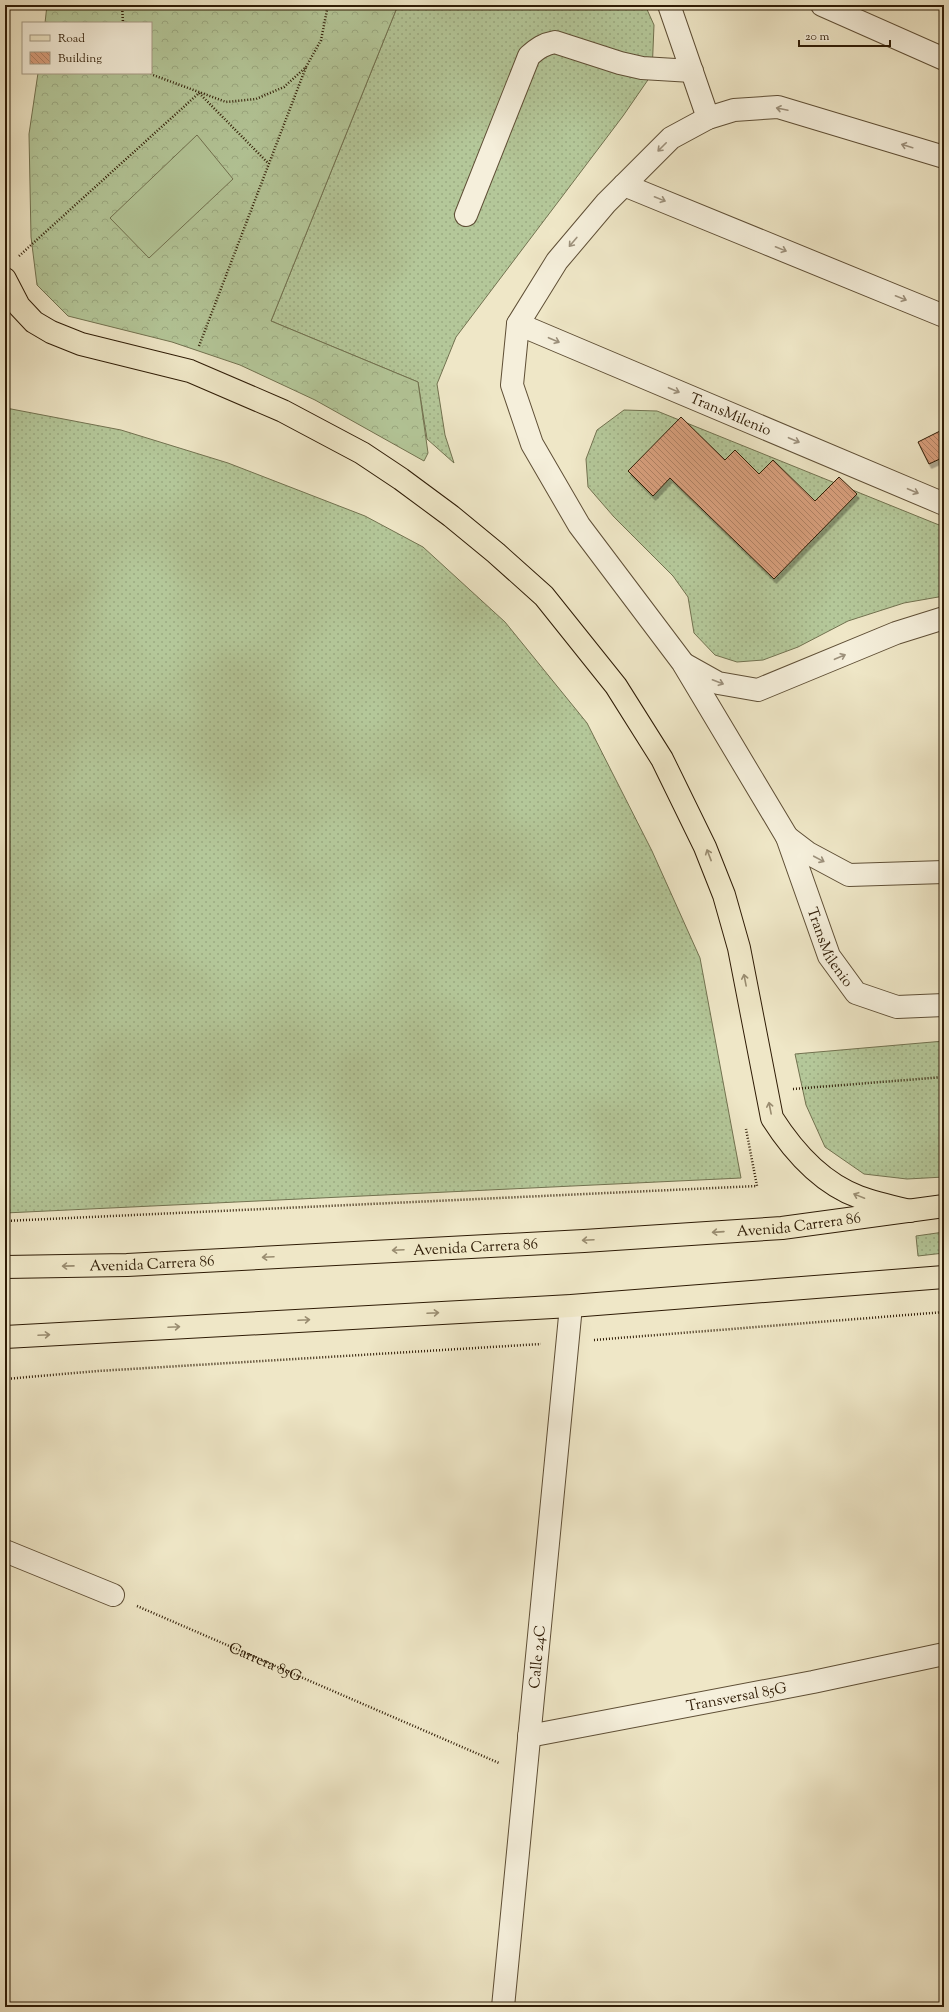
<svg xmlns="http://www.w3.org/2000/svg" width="949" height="2012" viewBox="0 0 949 2012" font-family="'Sorts Mill Goudy',serif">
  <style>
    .grass { fill: url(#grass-dots); stroke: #727250 }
    .forest { fill: url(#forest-crowns); stroke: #727250 }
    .garden { fill: #b4c799; stroke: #727250 }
    .building { fill: url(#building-back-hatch); stroke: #2f1c06; filter: url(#shadow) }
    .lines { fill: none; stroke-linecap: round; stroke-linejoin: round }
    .minor-casing { stroke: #5f4f36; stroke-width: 24 }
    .major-casing { stroke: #2f1c06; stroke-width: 24 }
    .path { stroke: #2f1c06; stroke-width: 2.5; stroke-dasharray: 1 2; stroke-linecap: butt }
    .minor { stroke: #f5efdb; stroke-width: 22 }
    .major { stroke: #efe7c7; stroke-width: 22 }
    .oneway { stroke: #9c907b }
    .oneway2 { stroke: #998c70 }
    .labels { text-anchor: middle; stroke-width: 4; stroke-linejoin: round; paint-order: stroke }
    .street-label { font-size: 15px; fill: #2f1c06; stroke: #f5efdb }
  </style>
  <defs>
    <pattern id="grass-dots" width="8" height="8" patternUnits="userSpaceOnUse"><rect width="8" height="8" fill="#b4c799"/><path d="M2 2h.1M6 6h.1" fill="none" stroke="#9baa82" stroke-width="1.8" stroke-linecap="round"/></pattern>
    <pattern id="forest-crowns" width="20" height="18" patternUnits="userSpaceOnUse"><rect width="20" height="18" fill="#b4c799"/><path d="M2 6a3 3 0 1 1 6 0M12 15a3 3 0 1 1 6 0" fill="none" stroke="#9baa82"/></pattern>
    <pattern id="building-back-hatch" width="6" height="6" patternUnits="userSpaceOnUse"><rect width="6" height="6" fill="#d9a07e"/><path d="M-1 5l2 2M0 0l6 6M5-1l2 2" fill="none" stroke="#b08265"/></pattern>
    <filter id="shadow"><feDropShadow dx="2.5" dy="4.5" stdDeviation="0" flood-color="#0004"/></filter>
  </defs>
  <rect width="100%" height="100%" fill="#efe7c7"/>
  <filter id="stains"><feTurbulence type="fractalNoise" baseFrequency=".005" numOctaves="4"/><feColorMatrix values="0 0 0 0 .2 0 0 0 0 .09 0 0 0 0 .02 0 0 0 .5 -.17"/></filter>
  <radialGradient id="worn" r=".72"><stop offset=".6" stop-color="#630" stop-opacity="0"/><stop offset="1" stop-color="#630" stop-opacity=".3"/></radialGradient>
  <path class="grass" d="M398,5h247l9,20 -2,49 -29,42 -167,221 -19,47 8,51 9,28 -27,-24 -9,-57 -147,-61z
    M6,408l115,22 107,33 137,53 58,31 82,75 82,101 65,128 48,107 41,220 -736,35z
    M624,410l33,1 287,116v69l-40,7 -56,18 -50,26 -35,13 -26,2 -22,-7 -21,-22 -6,-36 -15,-21 -59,-59 -26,-30 -2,-28 11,-29z
    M944,1041v136l-37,2 -43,-5 -39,-27 -19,-42 -11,-51z
    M944,1232v21l-26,3 -2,-20z"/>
  <path class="forest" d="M47,5h351l-127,316 147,61 10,71 -4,8 -109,-61 -75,-35 -68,-23 -104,-26 -31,-31 -6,-48 -2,-103 9,-61h113v-50h-106z"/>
  <path class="garden" d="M197,135l36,44 -84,79 -39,-40z"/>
  <path class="building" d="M681,417l44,43 10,-10 24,24 14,-14 42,41 24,-24 18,17 -83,85 -104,-101 -17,18 -25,-25z
    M944,429v28l-15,7 -11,-22z"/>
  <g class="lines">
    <g class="minor-casing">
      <g id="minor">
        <path d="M669,5l39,113"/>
        <path d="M822,5l122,54"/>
        <path id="s2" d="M944,157l-166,-50 -44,3 -26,8 -37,20 -65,65 -49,58 -39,63 -6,61 20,59 47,81 104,138 104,174 42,119 27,37 41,14 47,-2"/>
        <path d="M624,185l320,131"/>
        <path d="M466,215l63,-159c9,-8 15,-12 26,-14l65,21 22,5 50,3"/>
        <path id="s3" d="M518,324l426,180"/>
        <path d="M684,664l34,19 40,7 138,-57 48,-15"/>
        <path d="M787,837l21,16 41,22 95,-3"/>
        <path d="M5,1551l108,44"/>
        <path id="s4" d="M529,1736l284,-54 131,-28"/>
        <path id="s5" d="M503,2007l68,-701"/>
      </g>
    </g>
    <g class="major-casing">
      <g id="major">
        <path d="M5,279l14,27 15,16 17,10 30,12 109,27 93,40 79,42 39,26 50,37 45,37 48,43 72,90 46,73 43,88 19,48 15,53 33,170c21,33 49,65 87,79 16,6 34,10 51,14"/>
        <path id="s6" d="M5,1267l122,-2 457,-24 198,-13 162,-22"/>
        <path d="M5,1337l566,-31 373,-29"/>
      </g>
    </g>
    <g class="path">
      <path d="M122,5l1,18"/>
      <path d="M151,73l2,2 73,27 30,-3 28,-12 22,-20 15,-27 6,-30v-5"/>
      <path d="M19,256l180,-163 69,70"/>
      <path d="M199,346l107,-279"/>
      <path d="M793,1089l151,-12"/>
      <path d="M5,1221l752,-35 -11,-57"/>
      <path d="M594,1340l350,-28"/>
      <path d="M5,1379l93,-8 443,-27"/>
      <path id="s1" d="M137,1606l362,157"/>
    </g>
    <use href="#minor" class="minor"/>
    <use href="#major" class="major"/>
  </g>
  <defs><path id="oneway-shaft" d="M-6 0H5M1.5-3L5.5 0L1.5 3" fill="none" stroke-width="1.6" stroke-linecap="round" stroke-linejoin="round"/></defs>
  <g class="oneway">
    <use href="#oneway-shaft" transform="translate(782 109) rotate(-168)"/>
    <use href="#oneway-shaft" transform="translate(907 146) rotate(-163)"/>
    <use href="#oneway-shaft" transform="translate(662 147) rotate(135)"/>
    <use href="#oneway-shaft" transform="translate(660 199) rotate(22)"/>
    <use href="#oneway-shaft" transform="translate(573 242) rotate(130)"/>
    <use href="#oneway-shaft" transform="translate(781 249) rotate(22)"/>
    <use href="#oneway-shaft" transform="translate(901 298) rotate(22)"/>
    <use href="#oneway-shaft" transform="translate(554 340) rotate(23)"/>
    <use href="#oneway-shaft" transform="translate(674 390) rotate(23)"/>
    <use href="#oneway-shaft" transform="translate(794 440) rotate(23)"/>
    <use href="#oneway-shaft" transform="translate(913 491) rotate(23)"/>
    <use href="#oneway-shaft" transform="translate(840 657) rotate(-23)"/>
    <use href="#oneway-shaft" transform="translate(718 682) rotate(21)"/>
    <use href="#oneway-shaft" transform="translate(819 859) rotate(28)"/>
  </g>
  <g class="oneway2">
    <use href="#oneway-shaft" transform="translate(709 855) rotate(-111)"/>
    <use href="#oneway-shaft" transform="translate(745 980) rotate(-101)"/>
    <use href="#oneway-shaft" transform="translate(770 1108) rotate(-101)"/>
    <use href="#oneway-shaft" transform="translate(859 1196) rotate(-158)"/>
    <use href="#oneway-shaft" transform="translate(718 1232) rotate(176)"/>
    <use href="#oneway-shaft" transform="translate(588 1240) rotate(177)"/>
    <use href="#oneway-shaft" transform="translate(398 1250) rotate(177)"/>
    <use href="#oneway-shaft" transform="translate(268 1257) rotate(177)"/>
    <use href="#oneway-shaft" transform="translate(68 1266) rotate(179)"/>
    <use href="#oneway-shaft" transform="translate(433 1313) rotate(-3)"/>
    <use href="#oneway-shaft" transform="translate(304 1320) rotate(-3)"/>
    <use href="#oneway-shaft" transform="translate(174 1327) rotate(-3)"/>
    <use href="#oneway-shaft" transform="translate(44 1335) rotate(-3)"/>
  </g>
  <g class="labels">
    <g class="street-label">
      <text dy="5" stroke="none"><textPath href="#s3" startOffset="231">TransMilenio</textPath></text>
      <text dy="5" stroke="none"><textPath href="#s2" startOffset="1240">TransMilenio</textPath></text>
      <text dy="5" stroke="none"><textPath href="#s6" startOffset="795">Avenida Carrera 86</textPath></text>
      <text dy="5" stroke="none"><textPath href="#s6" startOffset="471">Avenida Carrera 86</textPath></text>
      <text dy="5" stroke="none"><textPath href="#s6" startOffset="147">Avenida Carrera 86</textPath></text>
      <text dy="5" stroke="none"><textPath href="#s5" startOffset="352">Calle 24C</textPath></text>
      <text dy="5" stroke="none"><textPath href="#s1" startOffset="140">Carrera 85G</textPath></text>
      <text dy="5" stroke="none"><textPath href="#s4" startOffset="211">Transversal 85G</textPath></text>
    </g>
  </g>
  <rect width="949" height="2012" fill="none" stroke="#efe7c7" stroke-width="20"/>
  <rect x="6" y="6" width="937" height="2000" fill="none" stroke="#2f1c06" stroke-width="2"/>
  <rect x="10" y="10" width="929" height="1992" fill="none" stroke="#2f1c06"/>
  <rect x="22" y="22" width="130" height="52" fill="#f5efdb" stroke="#a69b86"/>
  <rect x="30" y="35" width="20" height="6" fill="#efe7c7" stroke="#a69b86"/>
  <text x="58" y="42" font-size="12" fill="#2f1c06">Road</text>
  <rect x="30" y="52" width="20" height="12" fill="url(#building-back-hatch)" stroke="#a69b86"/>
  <text x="58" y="62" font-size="12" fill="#2f1c06">Building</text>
  <path d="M799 40v6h91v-6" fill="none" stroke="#2f1c06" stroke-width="2"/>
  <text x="805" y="40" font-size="12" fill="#2f1c06" stroke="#f5efdb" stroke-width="3" paint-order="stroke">20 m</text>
  <rect width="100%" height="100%" filter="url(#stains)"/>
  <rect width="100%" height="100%" fill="url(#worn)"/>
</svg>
